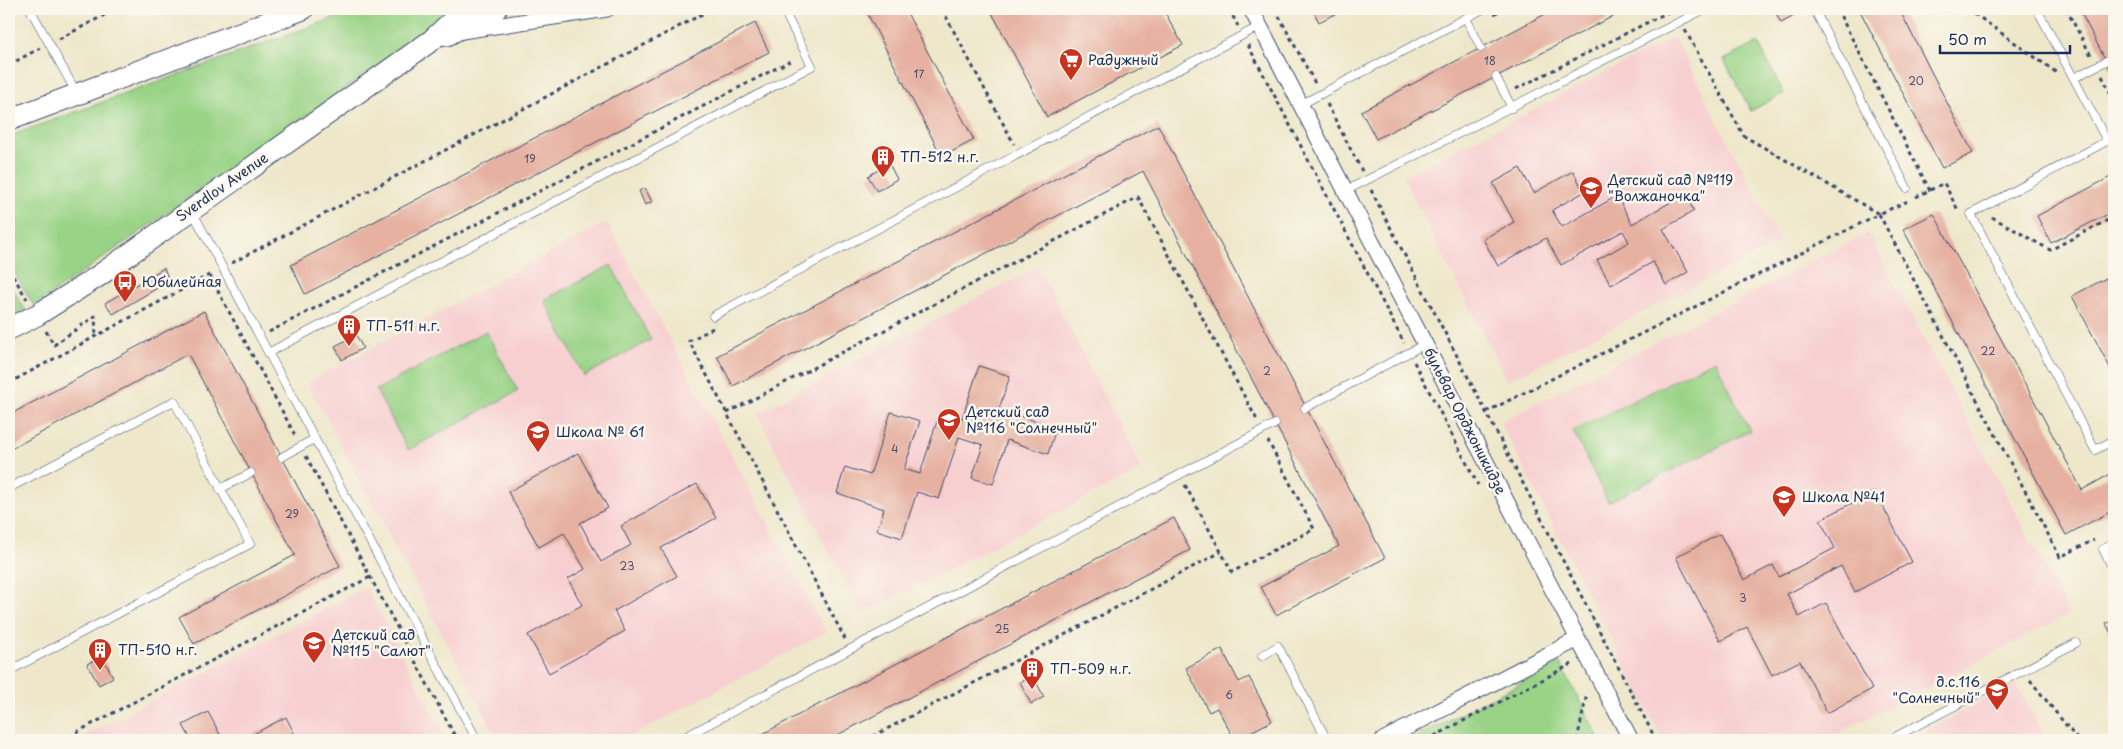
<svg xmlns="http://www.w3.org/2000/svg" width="2123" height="749" viewBox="0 0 2123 749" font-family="'Playpen Sans',sans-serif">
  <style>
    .built { fill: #f7cfd0 }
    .green { fill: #99d386; stroke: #5a8172 }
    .building { fill: #e6b1a1 }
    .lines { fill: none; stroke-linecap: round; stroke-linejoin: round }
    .service-casing { stroke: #3b4b6e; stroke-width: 9 }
    .minor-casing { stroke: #3b4b6e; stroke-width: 17 }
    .secondary-casing { stroke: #3b4b6e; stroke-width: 23 }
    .path { stroke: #3b4b6e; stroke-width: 3; stroke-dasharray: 4 4; stroke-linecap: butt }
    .service { stroke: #fff; stroke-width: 8 }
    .minor { stroke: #fff; stroke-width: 15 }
    .secondary { stroke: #fff; stroke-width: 21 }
    .labels { text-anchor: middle; stroke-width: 5; stroke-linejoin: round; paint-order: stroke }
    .number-label { font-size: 11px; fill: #4e506f }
    .poi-label { font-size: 14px; fill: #1b2f5e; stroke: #fbf7ec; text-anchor: start }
    .street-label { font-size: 14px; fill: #1b2f5e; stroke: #fbf7ec }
  </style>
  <rect width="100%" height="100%" fill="#fbf7ec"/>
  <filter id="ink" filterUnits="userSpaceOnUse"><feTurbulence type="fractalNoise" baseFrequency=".02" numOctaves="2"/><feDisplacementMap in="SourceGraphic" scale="10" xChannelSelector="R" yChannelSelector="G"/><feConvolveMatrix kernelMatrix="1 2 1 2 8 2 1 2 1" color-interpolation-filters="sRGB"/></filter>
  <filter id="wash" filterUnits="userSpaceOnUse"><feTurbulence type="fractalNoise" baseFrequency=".0096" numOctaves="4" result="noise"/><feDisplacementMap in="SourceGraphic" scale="20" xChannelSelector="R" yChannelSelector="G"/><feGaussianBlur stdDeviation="1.12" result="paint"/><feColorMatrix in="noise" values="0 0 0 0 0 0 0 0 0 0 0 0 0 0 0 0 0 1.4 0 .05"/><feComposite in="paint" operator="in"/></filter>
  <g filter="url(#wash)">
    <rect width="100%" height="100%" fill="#eee7ca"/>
    <path class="built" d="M1674,37l106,205 -273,139 -104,-204z
      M607,222l219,410 -202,108h-125l-192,-357z
      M1868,233l201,381 -244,126h-162l-163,-318z
      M1038,267l104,202 -281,146 -104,-202z
      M366,587l81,153h-369z
      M2016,683l31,57h-140z"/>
    <path class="green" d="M359,9h86l-5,13 -406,284 -25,-42v-128z
      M1758,43l26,50 -33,18 -27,-51z
      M611,265l40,75 -67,36 -40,-76z
      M9,282l17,29 -17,9z
      M486,331l32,60 -110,59 -32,-60z
      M1715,360l35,71 -142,71 -35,-71z
      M1560,663l40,77h-190z"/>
    <g id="blocks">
      <path class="building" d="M865,9h40l69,131 -32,17z
        M990,9h173l20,36 -136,72z
        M1312,9h33l-26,13z
        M1555,9h72l-251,130 -15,-28z
        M1774,9h17l3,7 -13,7z
        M1859,9h40l74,144 -31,15z
        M2079,9h34l1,2v65z
        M755,23l14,29 -464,242 -14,-29z
        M1158,125l227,433 -109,57 -15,-28 78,-41 -196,-375 -410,215 -16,-30z
        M889,164l8,15 -20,12 -9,-15z
        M1520,168l14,25 39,-22 11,21 -32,18 10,17 55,-31 15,28 53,-30 9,17 -31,18 25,43 -22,13 -13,-23 -42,23 -14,-25 32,-18 -6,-11 -62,34 -15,-27 -48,28 -15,-27 31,-17 -21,-39z
        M2114,175v36l-63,32 -14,-27z
        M645,188l7,14 -7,3 -6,-14z
        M1934,214l148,276 32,-18v38l-48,25 -163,-306z
        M164,268l5,13 -56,33 -8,-11z
        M2114,274v101l-42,-79z
        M204,311l136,255 -146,78 -15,-27 116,-62 -107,-201 -179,96v-35z
        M356,335l7,13 -21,12 -7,-14z
        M979,366l31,10 -11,33 57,19 -8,26 -41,-14 -14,44 -21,-6 11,-33 -24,-8 -20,62 -22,-7 -15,46 -25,-8 7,-21 -47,-16 8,-26 25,8 21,-63 29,9 -16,48 16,5 20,-62 22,7z
        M578,453l30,55 -28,15 21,39 30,-17 -10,-19 76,-42 19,34 -55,30 16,28 -63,35 11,20 -76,42 -21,-38 54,-30 -14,-26 17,-10 -21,-36 -25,14 -31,-55z
        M1875,491l37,71 -57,30 -14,-26 -54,28 12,23 27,-14 46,86 -45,24 -27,-52 -28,14 -25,-48 -27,14 -44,-84 44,-23 24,46 29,-15 6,12 56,-29 -15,-28z
        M1174,518l16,32 -362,190h-77z
        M2114,620v19l-8,-15z
        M1222,649l17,33 10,-5 23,44 -37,19 -18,-32 -8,4 -23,-44z
        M102,656l11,21 -14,8 -12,-21z
        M1033,676l11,21 -13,7 -11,-22z
        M208,712l15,28h-32l-8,-15z
        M286,717l11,22 -55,1z"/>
    </g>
  </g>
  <g filter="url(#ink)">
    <use href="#blocks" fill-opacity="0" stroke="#3b4b6e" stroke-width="1"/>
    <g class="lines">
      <g class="service-casing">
        <path id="service" d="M30,9l46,83
          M1814,9l93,179
          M2037,9l70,132 -136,73 124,236 19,-10
          M1466,18l15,30
          M1496,77l16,31
          M2074,78l32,-17
          M1300,105l183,-96
          M1345,191l360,-182
          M192,211l285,529
          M713,316l547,-290
          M268,353l544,-287 -29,-57
          M1305,408l120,-64
          M282,457l32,-18
          M9,488l165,-87 76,143 -241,127
          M220,489l31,-16
          M2114,544l-11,5 11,22
          M1262,656l16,-10 49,94
          M679,740l596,-316
          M1889,740l187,-97"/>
      </g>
      <g class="minor-casing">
        <path id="minor" d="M1251,9l327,630 -195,101
          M462,31l145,-22
          M1578,639l53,101"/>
      </g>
      <g class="secondary-casing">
        <path id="secondary" d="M447,35l49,-26
          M9,120l294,-111
          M9,329l28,-14 60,-38 335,-237 33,-31"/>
      </g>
      <path class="path" d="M942,9l72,135
        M1229,9l9,17
        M1275,9l41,76
        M1837,9l93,182
        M1968,9l89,64
        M2066,9l26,48
        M1494,14l10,-5
        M1685,30l59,106 135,78 29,-13
        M59,39l57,-30
        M1248,45l156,298
        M9,65l31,-17
        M2102,76l12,24
        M1516,89l158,-80
        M1327,104l35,67
        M1371,190l285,550
        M1916,197l28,-14 15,29
        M1992,217l58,33 64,-33
        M232,263l480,-254
        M9,269l18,30
        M210,276l86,161
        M713,328l-24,13 156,298
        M46,331l8,14 41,-29 1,20
        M269,332l521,-271
        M1414,362l64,123
        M9,383l204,-110
        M1486,412l393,-198 181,343 34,-17
        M727,413l411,-216 119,223
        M306,456l151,284
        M1185,485l47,87 82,-43 -46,-88
        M2030,680l47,59 6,1
        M62,740l308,-163
        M866,740l355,-188
        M1427,740l145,-76
        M1577,740l10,-46"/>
      <use href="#service" class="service"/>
      <use href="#minor" class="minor"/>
      <use href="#secondary" class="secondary"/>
    </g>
  </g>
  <defs>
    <g id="supermarket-pin" transform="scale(1.25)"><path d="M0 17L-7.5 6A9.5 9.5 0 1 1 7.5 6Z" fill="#c8321e" stroke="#fbf7ec"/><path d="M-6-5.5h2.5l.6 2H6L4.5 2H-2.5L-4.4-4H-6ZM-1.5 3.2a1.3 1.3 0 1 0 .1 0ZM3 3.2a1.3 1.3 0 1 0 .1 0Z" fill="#fff"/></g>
    <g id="building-pin" transform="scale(1.25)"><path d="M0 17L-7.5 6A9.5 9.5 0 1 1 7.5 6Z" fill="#c8321e" stroke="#fbf7ec"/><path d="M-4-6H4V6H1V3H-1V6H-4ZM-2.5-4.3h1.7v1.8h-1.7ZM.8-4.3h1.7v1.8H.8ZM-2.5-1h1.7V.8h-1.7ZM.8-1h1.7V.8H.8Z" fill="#fff"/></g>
    <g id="school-pin" transform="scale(1.25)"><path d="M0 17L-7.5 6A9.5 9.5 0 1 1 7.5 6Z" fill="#c8321e" stroke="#fbf7ec"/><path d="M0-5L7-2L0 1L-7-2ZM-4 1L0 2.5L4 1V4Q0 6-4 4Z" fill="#fff"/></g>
    <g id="bus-pin" transform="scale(1.25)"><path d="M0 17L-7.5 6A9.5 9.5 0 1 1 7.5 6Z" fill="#c8321e" stroke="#fbf7ec"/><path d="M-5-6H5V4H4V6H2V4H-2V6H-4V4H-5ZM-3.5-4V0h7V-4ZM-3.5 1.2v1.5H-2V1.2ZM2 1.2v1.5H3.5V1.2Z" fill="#fff"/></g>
  </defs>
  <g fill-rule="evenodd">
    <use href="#supermarket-pin" x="1071" y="60"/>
    <use href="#building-pin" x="883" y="157"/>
    <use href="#school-pin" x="1591" y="188"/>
    <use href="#bus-pin" x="125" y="282"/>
    <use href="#building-pin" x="349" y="326"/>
    <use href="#school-pin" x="949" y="420"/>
    <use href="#school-pin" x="538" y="432"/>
    <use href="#school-pin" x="1784" y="497"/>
    <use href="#school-pin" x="314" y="643"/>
    <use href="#building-pin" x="100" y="650"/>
    <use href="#building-pin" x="1032" y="669"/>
    <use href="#school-pin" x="1997" y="690"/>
  </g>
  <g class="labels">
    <g class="number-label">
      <text x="1490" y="65">18</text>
      <text x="919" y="78">17</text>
      <text x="1916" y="85">20</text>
      <text x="530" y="163">19</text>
      <text x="1988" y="355">22</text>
      <text x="1267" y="375">2</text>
      <text x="895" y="453">4</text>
      <text x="292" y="518">29</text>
      <text x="627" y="570">23</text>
      <text x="1743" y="602">3</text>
      <text x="1002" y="633">25</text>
      <text x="1229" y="699">6</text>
    </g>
    <g class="poi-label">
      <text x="1088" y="65">Радужный</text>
      <text x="900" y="162">ТП-512 н.г.</text>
      <text x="1608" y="185">Детский сад №119<tspan x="1608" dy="16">"Волжаночка"</tspan></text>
      <text x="142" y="287">Юбилейная</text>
      <text x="366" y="331">ТП-511 н.г.</text>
      <text x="966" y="417">Детский сад<tspan x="966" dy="16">№116 "Солнечный"</tspan></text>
      <text x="556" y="437">Школа № 61</text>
      <text x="1802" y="502">Школа №41</text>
      <text x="332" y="640">Детский сад<tspan x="332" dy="16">№115 "Салют"</tspan></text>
      <text x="118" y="655">ТП-510 н.г.</text>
      <text x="1050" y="674">ТП-509 н.г.</text>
      <text x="1980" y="687" text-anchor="end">д.с.116<tspan x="1980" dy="16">"Солнечный"</tspan></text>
    </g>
    <g class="street-label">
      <text transform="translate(222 187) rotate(-35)" y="5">Sverdlov Avenue</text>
      <text transform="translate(1465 421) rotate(63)" y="5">бульвар Орджоникидзе</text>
    </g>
  </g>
  <rect width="2123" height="749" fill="none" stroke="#fbf7ec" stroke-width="30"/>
  <path d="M1940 45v8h130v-8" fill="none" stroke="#1b2f5e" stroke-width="2.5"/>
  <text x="1948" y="45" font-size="15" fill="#1b2f5e" stroke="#fbf7ec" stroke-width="4" paint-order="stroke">50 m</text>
</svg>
